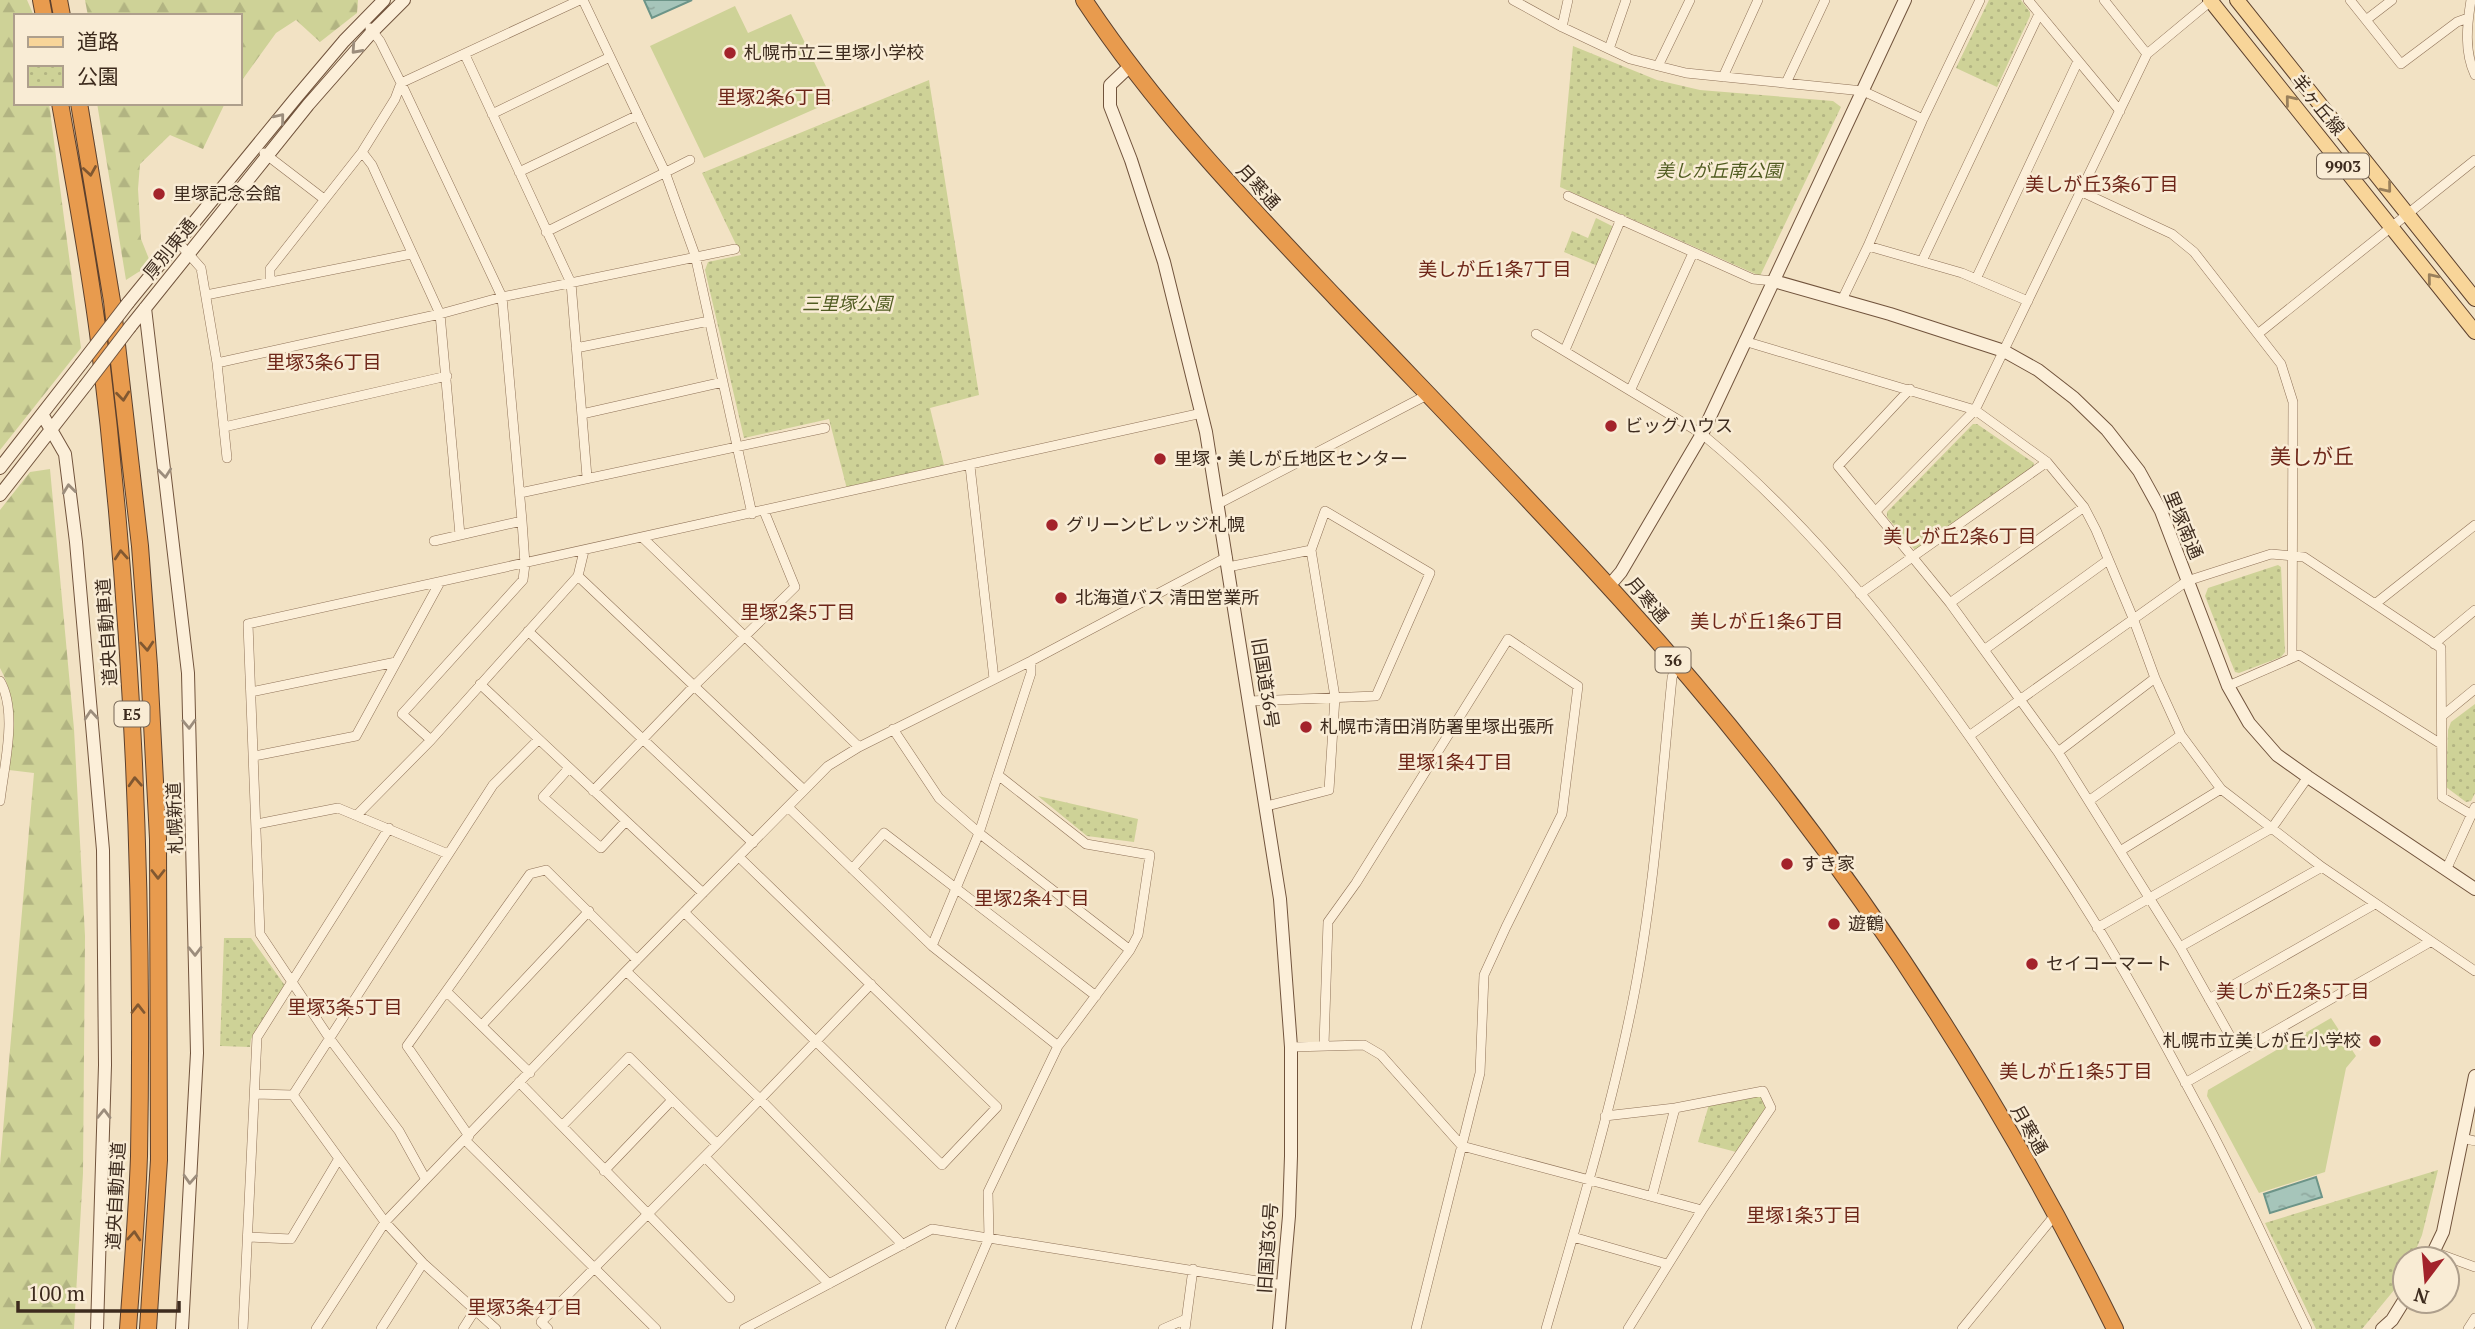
<svg xmlns="http://www.w3.org/2000/svg" width="2475" height="1329" viewBox="0 0 2475 1329" font-family="'PT Serif','Noto Sans JP',serif">
  <style>
    .grass { fill: #ced297 }
    .forest { fill: url(#forest-firs) }
    .park { fill: url(#park-dots) }
    .water { fill: url(#water-ripples); stroke: #6c9488; stroke-width: 2 }
    .lines { fill: none; stroke-linecap: round; stroke-linejoin: round }
    .street-casing { stroke: #8f7258; stroke-width: 10 }
    .secondary-casing { stroke: #71533c; stroke-width: 14 }
    .primary-casing { stroke: #5c402d; stroke-width: 16 }
    .highway-casing { stroke: #5c402d; stroke-width: 18 }
    .street { stroke: #fcefd9; stroke-width: 9 }
    .secondary { stroke: #fcefd9; stroke-width: 12 }
    .primary { stroke: #f8d599; stroke-width: 14 }
    .highway { stroke: #e89b4e; stroke-width: 16 }
    .secondary-bridge-casing { stroke: #71533c; stroke-width: 14; stroke-linecap: butt }
    .secondary-bridge { stroke: #fcefd9; stroke-width: 12 }
    .oneway { stroke: #9c8d7c }
    .oneway2 { stroke: #9a805c }
    .oneway3 { stroke: #815831 }
    .poi-dot { fill: #a3232b; stroke: #f9ecd5; stroke-width: 2.5 }
    .labels { text-anchor: middle; stroke-width: 5; stroke-linejoin: round; paint-order: stroke }
    .shield { fill: #f9ecd5; stroke: #756555; stroke-width: 2 }
    .shield-label { font-size: 16px; font-weight: bold; fill: #3d2b1e }
    .poi-label { font-size: 18px; fill: #3d2b1e; stroke: #f9ecd5; text-anchor: start }
    .street-label { font-size: 18px; fill: #3d2b1e; stroke: #f9ecd5 }
    .park-label { font-size: 18px; font-style: italic; fill: #515c22; stroke: #f9ecd5 }
    .neighbourhood-label { font-size: 19px; fill: #6e2619; stroke: #f9ecd5 }
    .quarter-label { font-size: 21px; fill: #6e2619; stroke: #f9ecd5 }
  </style>
  <defs>
    <pattern id="forest-firs" width="22" height="20" patternUnits="userSpaceOnUse" patternTransform="scale(1.75)"><rect width="22" height="20" fill="#ced297"/><path d="M5 1l3.5 6h-7zM16 11l3.5 6h-7z" fill="#b2b482"/></pattern>
    <pattern id="park-dots" width="8" height="8" patternUnits="userSpaceOnUse" patternTransform="scale(1.75)"><rect width="8" height="8" fill="#ced297"/><path d="M2 2h.1M6 6h.1" fill="none" stroke="#b2b482" stroke-width="1.8" stroke-linecap="round"/></pattern>
    <pattern id="water-ripples" width="26" height="14" patternUnits="userSpaceOnUse" patternTransform="scale(1.75)"><rect width="26" height="14" fill="#a6c5ba"/><path d="M2 4q2-2 4 0t4 0M15 11q2-2 4 0t4 0" fill="none" stroke="#90a99f"/></pattern>
  </defs>
  <rect width="100%" height="100%" fill="#f2e2c4"/>
  <path class="grass" d="M735,6l13,27 43,-19 42,87 -129,57 -54,-112z
    M2331,1018l25,38 -10,12 -21,104 -66,21 -52,-97 1,-6z"/>
  <path class="forest" d="M0,0h27l7,16h-18v87h33l32,245 -81,102z
    M85,0h273l-1,13 -37,29 -24,-22 -20,13 -36,50v-67h-152z
    M97,103h128l-22,46 -33,-14 -30,29 -2,25 3,50 10,25 -25,16z
    M50,469l24,260 11,207 -2,237 -9,156h-74v-164l34,-392 -25,-3c3,-38 10,-67 -9,-102v-158l30,-38z"/>
  <path class="park" d="M1989,0h32l9,12v4l-33,71 -41,-19z
    M1573,46l84,34 43,10 133,11 8,6 -81,169 -200,-89z
    M929,80l50,315 -49,13 14,57 -97,24 -18,-70 -85,19 -39,-168 3,-8 33,-7 -39,-82z
    M1596,218l16,8 1,4 -15,36 -34,-14 8,-21 16,7z
    M1973,424h4l57,39 -1,5 -113,82 -6,-1 -27,-32v-5z
    M2278,565l3,2 4,85 -4,5 -42,16 -4,-1 -30,-76 3,-8z
    M2475,704v89l-4,8 -5,1 -20,-15 2,-57 3,-8z
    M1038,796l100,23 -4,23 -47,-6z
    M224,938h27l35,49 -35,52 -1,8 -30,-1z
    M1763,1091l8,17 -31,45 -42,-11 12,-41z
    M2438,1170l-16,65 -10,24h-7l-1,19 -42,51h-46l-51,-106z"/>
  <path class="water" d="M644,0h48l-40,18z
    M2316,1177l6,20 -52,16 -6,-19z"/>
  <g class="lines">
    <g class="street-casing">
      <path id="street" d="M583,0l82,172 30,83 57,259
        M1513,0l49,27
        M1568,0l-6,27 68,32 56,14 177,18 60,28
        M2028,0l92,111
        M2104,0l43,54
        M2350,0l51,64 56,-42 11,-4
        M2471,0c-4,25 -7,51 4,75
        M2366,20l26,-20
        M370,28l10,13 21,42 101,214 20,224 3,43 -2,16 -121,134 29,26
        M1609,49l17,-49
        M465,55l106,228 16,194
        M1658,66l32,-66
        M1723,77l35,-77
        M1786,83l39,-83
        M492,114l118,-57
        M362,152l10,13 68,149 20,221
        M264,153l60,46
        M519,172l119,-57
        M2082,192l90,42 22,18 87,112 12,38 -1,256
        M1568,196l185,83 21,2
        M546,232l144,-72
        M178,242l23,26 16,95 10,95
        M1868,246l94,27 66,28
        M1922,261l117,-247
        M1976,279l102,-218
        M270,281v-12l92,-117 33,-53 6,-16 179,-83
        M206,295l205,-41
        M1842,300l26,-54 55,-127 57,-119
        M2259,333l216,-173
        M1536,334l166,100c115,95 208,215 292,338 29,42 59,84 86,127 43,67 81,138 119,209 39,71 72,147 108,221
        M1744,341l231,69 72,52 37,45 12,23 37,88 22,60 26,57 40,54 101,78 153,104
        M576,348l133,-27
        M1565,350l56,-131
        M217,363l223,-49 62,-17 233,-48
        M1631,389l62,-136
        M1910,389l-72,77 112,137 108,149 122,195 59,105
        M582,414l141,-32
        M224,427l223,-51
        M970,466l24,213
        M520,493l305,-65
        M1218,504l211,-110
        M1876,511l99,-101 172,-356 65,-54
        M643,538l216,209
        M434,541l88,-20
        M1228,567l83,-17
        M578,576l226,214
        M1860,594l187,-132
        M1950,603l134,-96
        M2375,604l66,44 1,149 30,18
        M528,631l225,212
        M2434,644l41,-34
        M1984,650l124,-90
        M0,681c18,31 4,85 0,120
        M480,684l223,209
        M2228,686l71,-31 142,89
        M251,692l145,-30
        M1250,701l126,-5 54,-123 -105,-62 -14,39 24,147 -6,93 -62,16
        M2442,716l33,-27
        M893,729l46,69 40,35 151,117
        M1969,736l218,-155 84,-27 33,3 71,47 100,-79
        M2058,752l97,-74
        M254,756l102,-20 84,-154
        M569,768l-26,29 58,51 25,-27
        M593,791l100,-104 102,-100 -31,-76
        M2090,800l91,-65
        M789,808l143,138 47,-113 52,-160v-12
        M357,815l74,-75 147,-164 6,-25
        M257,824l81,-16 110,46
        M2120,851l101,-62
        M852,869l32,-36 212,163
        M2446,870l29,-63
        M684,912l258,253 55,-58 -258,-250
        M2097,928l175,-100 36,-51
        M932,946l126,100
        M2180,947l142,-80
        M626,971l134,128 143,146
        M447,992l83,81
        M2209,999l166,-95
        M482,1025l107,-114
        M1324,1045l4,-123 28,-39 152,-244 70,47 -16,128 -56,113 -22,48 -4,98 -64,256
        M1291,1047l73,-2 17,10 81,91 240,64
        M519,1082l211,216
        M2185,1083l245,-141
        M255,1094l38,1 92,127 38,41 73,66
        M293,1095l200,-310 45,-45
        M1605,1116l70,-8 88,-17 8,17 -69,102 -74,119
        M562,1126l67,-69 88,87
        M469,1136l-62,-90 123,-172 16,-4 91,90
        M2462,1138l13,3
        M465,1140l191,189
        M705,1157l124,127
        M604,1171l68,-71
        M425,1178l-26,-47 -69,-92 -70,-105 -12,-310 954,-211
        M1652,1196l23,-88
        M249,1237l42,2 47,-79
        M1573,1237l94,27
        M2434,1252l41,15
        M243,1329l14,-292 132,-209
        M316,1329l69,-107 241,-251 202,-205 31,-19 172,-86 196,-104
        M381,1329l42,-66
        M463,1329l12,-19
        M548,1329l-7,-7 176,-178 154,-160
        M744,1329l188,-100 351,56
        M950,1329l39,-91 -1,-46 70,-146 72,-96 8,-15 12,-80 -64,-11 -88,-69
        M1163,1329l23,-10
        M1185,1329l8,-60
        M1546,1329c31,-107 64,-215 86,-324 22,-108 29,-218 40,-327l4,-15
        M1962,1329l93,-114
        M2468,1329l7,-11"/>
    </g>
    <g class="secondary-casing">
      <path id="secondary" d="M1130,66l-20,19v21l21,54 33,102 42,170 74,467 11,148v109l-2,60 -10,113
        M1774,281l116,33 114,37 34,19 36,28 33,32 32,41 22,40 67,175 21,37 28,32 31,22 167,112
        M128,303l167,-204 49,-58 40,-41
        M145,308l43,365 9,380 -15,276
        M130,327l178,-222 65,-74 31,-31
        M42,414l23,40 11,88 27,308 2,215 -8,264
        M0,468l81,-104
        M0,495l85,-109
        M1609,586l12,-14 81,-138 203,-434
        M2430,1259l13,-27 32,-156
        M2382,1329l10,-9 13,-21"/>
    </g>
    <g class="primary-casing">
      <path id="primary" d="M2210,0l265,332
        M2237,0l238,299"/>
    </g>
    <g class="highway-casing">
      <path id="highway" d="M41,0l3,16
        M59,0l3,16
        M1084,0c72,109 162,203 252,298 95,100 192,199 285,302 198,218 364,465 494,729
        M60,103c14,79 29,159 39,238 33,270 45,543 40,815 -2,58 -7,116 -11,173
        M79,103l33,198 28,245 9,120 9,173 1,321 -11,169"/>
    </g>
    <use href="#street" class="street"/>
    <use href="#secondary" class="secondary"/>
    <use href="#primary" class="primary"/>
    <use href="#highway" class="highway"/>
    <g class="secondary-bridge-casing">
      <path id="secondary-bridge" d="M81,364l47,-61
        M85,386l45,-59"/>
    </g>
    <use href="#secondary-bridge" class="secondary-bridge"/>
  </g>
  <defs><path id="oneway-chevron" d="M-2-3.5L2.5 0L-2 3.5" fill="none" stroke-width="1.6" stroke-linecap="round" stroke-linejoin="round" transform="scale(1.75)"/></defs>
  <g class="oneway">
    <use href="#oneway-chevron" transform="translate(356 49) rotate(132)"/>
    <use href="#oneway-chevron" transform="translate(280 118) rotate(-51)"/>
    <use href="#oneway-chevron" transform="translate(165 473) rotate(84)"/>
    <use href="#oneway-chevron" transform="translate(69 489) rotate(-97)"/>
    <use href="#oneway-chevron" transform="translate(91 715) rotate(-95)"/>
    <use href="#oneway-chevron" transform="translate(189 724) rotate(88)"/>
    <use href="#oneway-chevron" transform="translate(195 951) rotate(89)"/>
    <use href="#oneway-chevron" transform="translate(104 1114) rotate(-89)"/>
    <use href="#oneway-chevron" transform="translate(190 1179) rotate(93)"/>
  </g>
  <g class="oneway2">
    <use href="#oneway-chevron" transform="translate(2290 100) rotate(-129)"/>
    <use href="#oneway-chevron" transform="translate(2387 188) rotate(51)"/>
    <use href="#oneway-chevron" transform="translate(2432 278) rotate(-129)"/>
  </g>
  <g class="oneway3">
    <use href="#oneway-chevron" transform="translate(90 171) rotate(81)"/>
    <use href="#oneway-chevron" transform="translate(123 396) rotate(84)"/>
    <use href="#oneway-chevron" transform="translate(121 555) rotate(-94)"/>
    <use href="#oneway-chevron" transform="translate(147 646) rotate(86)"/>
    <use href="#oneway-chevron" transform="translate(135 782) rotate(-93)"/>
    <use href="#oneway-chevron" transform="translate(158 874) rotate(90)"/>
    <use href="#oneway-chevron" transform="translate(138 1009) rotate(-90)"/>
    <use href="#oneway-chevron" transform="translate(134 1236) rotate(-86)"/>
  </g>
  <g class="poi-dot">
    <circle cx="730" cy="53" r="7"/>
    <circle cx="159" cy="194" r="7"/>
    <circle cx="1611" cy="426" r="7"/>
    <circle cx="1160" cy="459" r="7"/>
    <circle cx="1052" cy="525" r="7"/>
    <circle cx="1061" cy="598" r="7"/>
    <circle cx="1306" cy="727" r="7"/>
    <circle cx="1787" cy="864" r="7"/>
    <circle cx="1834" cy="924" r="7"/>
    <circle cx="2032" cy="964" r="7"/>
    <circle cx="2375" cy="1041" r="7"/>
  </g>
  <g class="labels">
    <g class="shield">
      <rect x="2317" y="153.5" width="52" height="25" rx="5"/>
      <rect x="1655.5" y="647.5" width="35" height="25" rx="5"/>
      <rect x="114.5" y="701.5" width="35" height="25" rx="5"/>
    </g>
    <g class="shield-label">
      <text x="2343" y="172">9903</text>
      <text x="1673" y="666">36</text>
      <text x="132" y="720">E5</text>
    </g>
    <g class="poi-label">
      <text x="744" y="59">札幌市立三里塚小学校</text>
      <text x="173" y="200">里塚記念会館</text>
      <text x="1625" y="432">ビッグハウス</text>
      <text x="1174" y="465">里塚・美しが丘地区センター</text>
      <text x="1066" y="531">グリーンビレッジ札幌</text>
      <text x="1075" y="604">北海道バス 清田営業所</text>
      <text x="1320" y="733">札幌市清田消防署里塚出張所</text>
      <text x="1801" y="870">すき家</text>
      <text x="1848" y="930">遊鶴</text>
      <text x="2046" y="970">セイコーマート</text>
      <text x="2361" y="1047" text-anchor="end">札幌市立美しが丘小学校</text>
    </g>
    <g class="street-label">
      <text transform="translate(2318 105) rotate(51)" y="6">羊ヶ丘線</text>
      <text transform="translate(1258 187) rotate(47)" y="6">月寒通</text>
      <text transform="translate(170 249) rotate(-51)" y="6">厚別東通</text>
      <text transform="translate(2183 525) rotate(67)" y="6">里塚南通</text>
      <text transform="translate(1647 600) rotate(49)" y="6">月寒通</text>
      <text transform="translate(107 632) rotate(-94)" y="6">道央自動車道</text>
      <text transform="translate(1265 683) rotate(81)" y="6">旧国道36号</text>
      <text transform="translate(175 818) rotate(-92)" y="6">札幌新道</text>
      <text transform="translate(2029 1130) rotate(60)" y="6">月寒通</text>
      <text transform="translate(116 1196) rotate(-87)" y="6">道央自動車道</text>
      <text transform="translate(1268 1248) rotate(-86)" y="6">旧国道36号</text>
    </g>
    <g class="park-label">
      <text x="1719" y="177">美しが丘南公園</text>
      <text x="847" y="310">三里塚公園</text>
    </g>
    <g class="neighbourhood-label">
      <text x="775" y="104">里塚2条6丁目</text>
      <text x="2102" y="191">美しが丘3条6丁目</text>
      <text x="1495" y="276">美しが丘1条7丁目</text>
      <text x="324" y="369">里塚3条6丁目</text>
      <text x="1960" y="543">美しが丘2条6丁目</text>
      <text x="798" y="619">里塚2条5丁目</text>
      <text x="1767" y="628">美しが丘1条6丁目</text>
      <text x="1455" y="769">里塚1条4丁目</text>
      <text x="1032" y="905">里塚2条4丁目</text>
      <text x="2293" y="998">美しが丘2条5丁目</text>
      <text x="345" y="1014">里塚3条5丁目</text>
      <text x="2076" y="1078">美しが丘1条5丁目</text>
      <text x="1804" y="1222">里塚1条3丁目</text>
      <text x="525" y="1314">里塚3条4丁目</text>
    </g>
    <g class="quarter-label">
      <text x="2312" y="464">美しが丘</text>
    </g>
  </g>
  <rect x="14" y="14" width="228" height="91" fill="#f9ecd5" stroke="#ae9f8c" stroke-width="2"/>
  <rect x="28" y="37" width="35" height="10" fill="#f8d599" stroke="#ae9f8c" stroke-width="2"/>
  <text x="77" y="49" font-size="21" fill="#3d2b1e">道路</text>
  <rect x="28" y="66" width="35" height="21" fill="url(#park-dots)" stroke="#ae9f8c" stroke-width="2"/>
  <text x="77" y="84" font-size="21" fill="#3d2b1e">公園</text>
  <g transform="translate(2426 1280) rotate(196)"><circle r="33" fill="#f9ecd5" stroke="#ae9f8c" stroke-width="2"/>
  <path d="M0-5L12 26L0 18L-12 26Z" fill="#a3232b"/>
  <text y="-10" font-size="19" font-weight="bold" text-anchor="middle" fill="#3d2b1e">N</text>
  </g>
  <path d="M18 1301v10h161v-10" fill="none" stroke="#3d2b1e" stroke-width="3.5"/>
  <text x="28" y="1301" font-size="21" fill="#3d2b1e" stroke="#f9ecd5" stroke-width="5" paint-order="stroke">100 m</text>
</svg>
